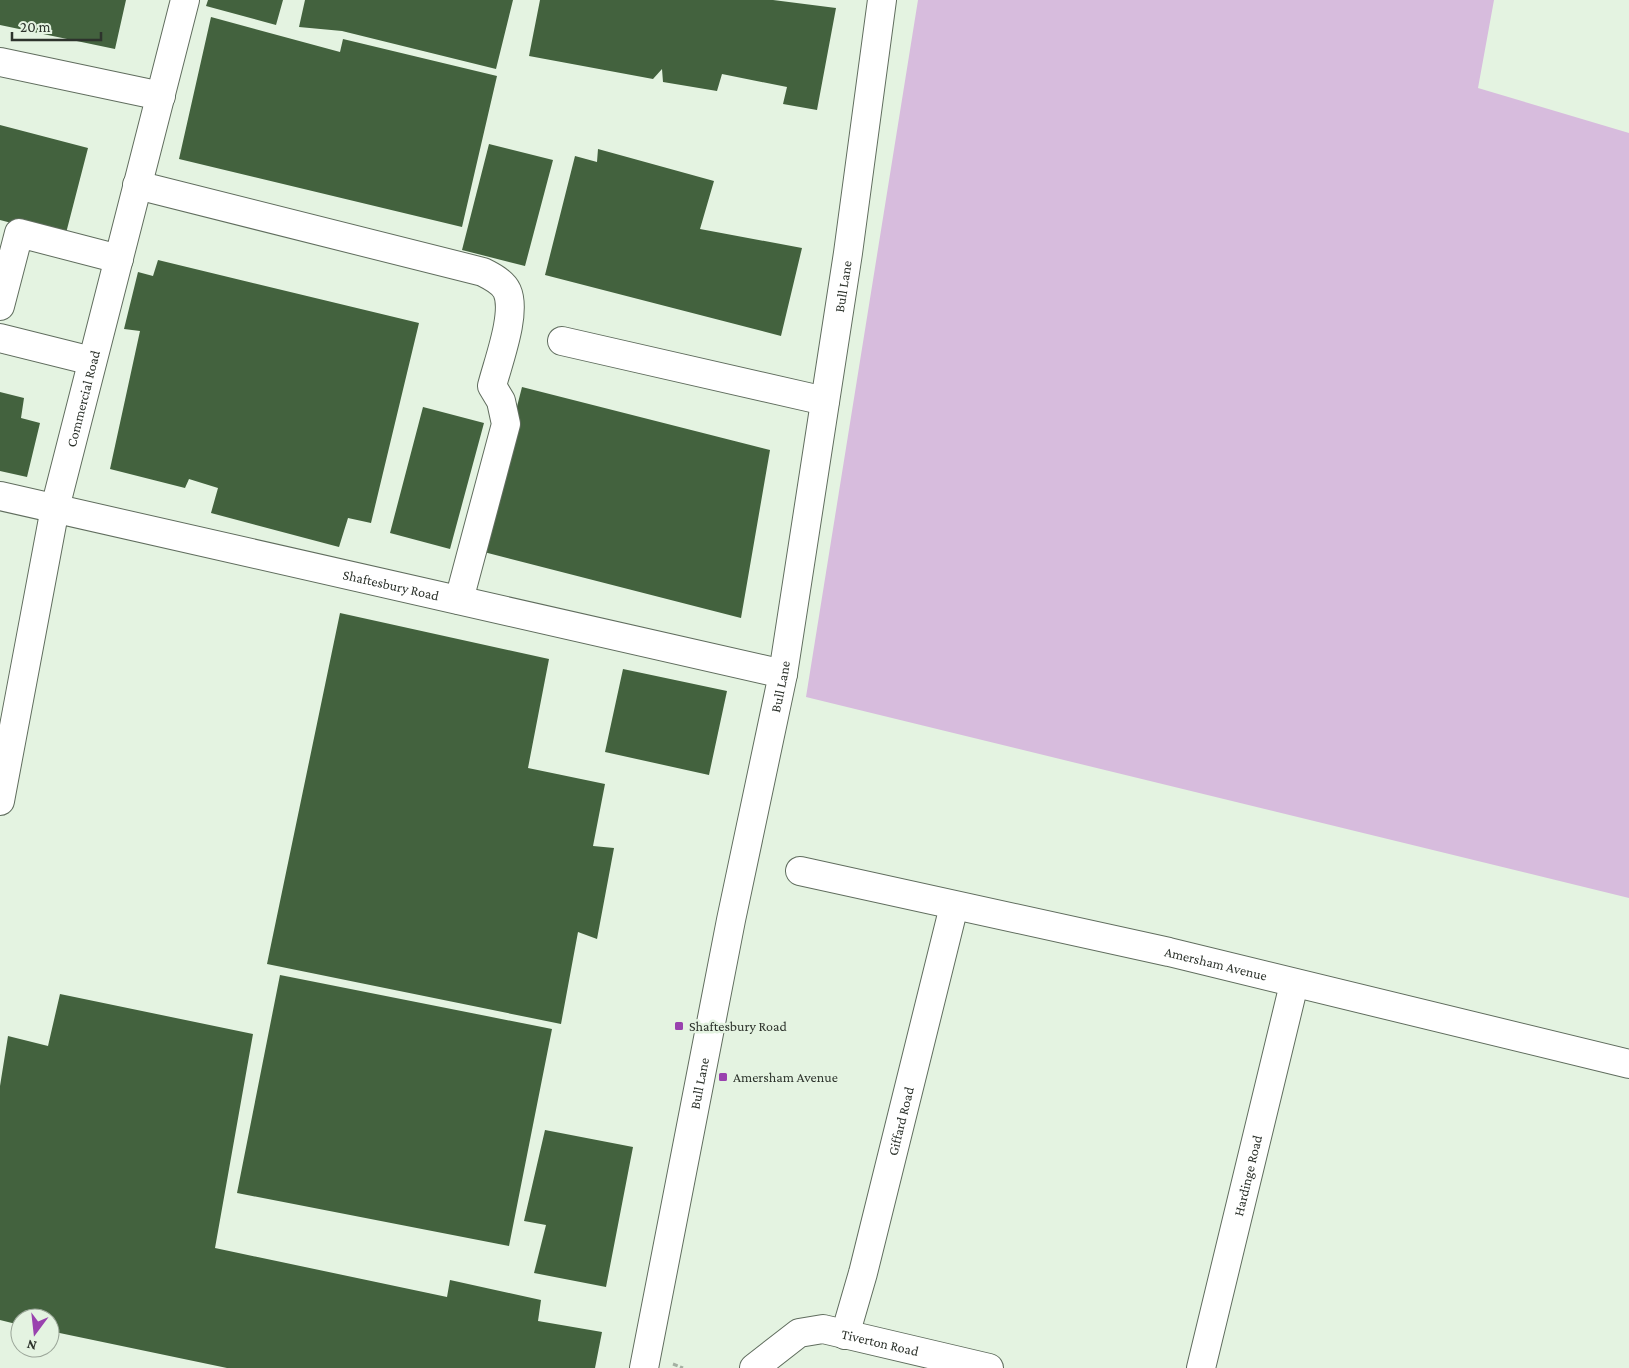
<svg xmlns="http://www.w3.org/2000/svg" width="1629" height="1368" viewBox="0 0 1629 1368" font-family="'Crimson Pro',serif">
  <style>
    .green { fill: #d7bcdd }
    .building { fill: #43623e }
    .lines { fill: none; stroke-linecap: round; stroke-linejoin: round }
    .minor-casing { stroke: #606d5e; stroke-width: 30 }
    .path { stroke: #a4b0a2; stroke-width: 3; stroke-dasharray: 5 2.5; stroke-linecap: butt }
    .minor { stroke: #fff; stroke-width: 28 }
    .poi-dot { fill: #9942ae; stroke: #e4f3e1; stroke-width: 2 }
    .labels { text-anchor: middle; stroke-width: 5; stroke-linejoin: round; paint-order: stroke }
    .street-label { font-size: 14px; fill: #2d332c; stroke: #e4f3e1 }
    .poi-label { font-size: 14px; fill: #2d332c; stroke: #e4f3e1; text-anchor: start }
  </style>
  <rect width="100%" height="100%" fill="#e4f3e1"/>
  <path class="green" d="M918,0h576l-16,88 151,45v765l-823,-201z"/>
  <path class="building" d="M0,0h126l-11,49 -115,-24z
    M208,0h75l-7,25 -70,-19z
    M305,0h208l-17,69 -154,-38 -43,-4z
    M540,0h233l63,8 -19,102 -34,-6 4,-17 -65,-13 -5,17 -54,-9 -1,-13 -9,10 -124,-23z
    M211,17l129,35 3,-13 154,37 -35,151 -283,-68z
    M0,125l88,23 -23,89 -65,-17z
    M489,144l64,16 -28,106 -63,-16z
    M598,149l116,32 -14,48 102,19 -21,88 -236,-61 30,-119 22,6z
    M158,260l261,63 -48,200 -23,-5 -9,29 -128,-34 7,-25 -29,-9 -4,9 -75,-19 30,-138 -16,-2 14,-57 15,4z
    M522,387l248,63 -29,168 -261,-67z
    M0,392l24,6 -3,20 19,5 -13,54 -27,-6z
    M423,407l61,16 -34,126 -60,-16z
    M340,613l209,46 -21,109 77,16 -12,62 21,2 -17,91 -19,-7 -17,92 -294,-60z
    M623,669l104,22 -18,84 -104,-23z
    M280,975l272,54 -43,217 -272,-53z
    M60,994l193,40 -38,214 232,49 3,-17 91,20 -3,21 64,11 -7,36h-368l-177,-37v-13h-30v7l-20,-5v-234l8,-50 40,10z
    M545,1130l88,17 -27,140 -72,-14 12,-48 -22,-4z"/>
  <g class="lines">
    <g class="minor-casing">
      <g id="minor">
        <path d="M0,62l161,34"/>
        <path d="M137,185l346,87c8,4 20,10 24,19 10,22 -9,71 -15,95l9,15 5,23 -47,176"/>
        <path d="M0,306l19,-73 100,26"/>
        <path d="M0,338l92,23"/>
        <path d="M562,341l263,60"/>
        <path id="s1" d="M0,496l783,178"/>
        <path id="s2" d="M0,801l55,-293 130,-508"/>
        <path id="s3" d="M800,871l369,81 460,112"/>
        <path id="s4" d="M845,1335l18,-62 91,-367"/>
        <path id="s5" d="M644,1368l87,-448 52,-246 65,-421 34,-253"/>
        <path id="s6" d="M754,1368l45,-35 24,-4 166,39"/>
        <path id="s7" d="M1201,1368l93,-384"/>
      </g>
    </g>
    <path class="path" d="M673,1364l10,4"/>
    <use href="#minor" class="minor"/>
  </g>
  <g class="poi-dot">
    <rect x="674" y="1021" width="10" height="10" rx="2.5"/>
    <rect x="718" y="1072" width="10" height="10" rx="2.5"/>
  </g>
  <g class="labels">
    <g class="street-label">
      <text dy="5" stroke="none"><textPath href="#s5" startOffset="1100">Bull Lane</textPath></text>
      <text dy="5" stroke="none"><textPath href="#s2" startOffset="411">Commercial Road</textPath></text>
      <text dy="5" stroke="none"><textPath href="#s1" startOffset="401">Shaftesbury Road</textPath></text>
      <text dy="5" stroke="none"><textPath href="#s5" startOffset="695">Bull Lane</textPath></text>
      <text dy="5" stroke="none"><textPath href="#s3" startOffset="426">Amersham Avenue</textPath></text>
      <text dy="5" stroke="none"><textPath href="#s5" startOffset="290">Bull Lane</textPath></text>
      <text dy="5" stroke="none"><textPath href="#s4" startOffset="221">Giffard Road</textPath></text>
      <text dy="5" stroke="none"><textPath href="#s7" startOffset="198">Hardinge Road</textPath></text>
      <text dy="5" stroke="none"><textPath href="#s6" startOffset="140">Tiverton Road</textPath></text>
    </g>
    <g class="poi-label">
      <text x="689" y="1031">Shaftesbury Road</text>
      <text x="733" y="1082">Amersham Avenue</text>
    </g>
  </g>
  <g transform="translate(35 1333) rotate(195)"><circle r="24" fill="#e4f3e1" stroke="#9ba699"/>
  <path d="M0-4L9 19L0 12L-9 19Z" fill="#9942ae"/>
  <text y="-8" font-size="14" font-weight="bold" text-anchor="middle" fill="#2d332c">N</text>
  </g>
  <path d="M12 32v8h89v-8" fill="none" stroke="#2d332c" stroke-width="2.5"/>
  <text x="20" y="32" font-size="15" fill="#2d332c" stroke="#e4f3e1" stroke-width="4" paint-order="stroke">20 m</text>
</svg>
